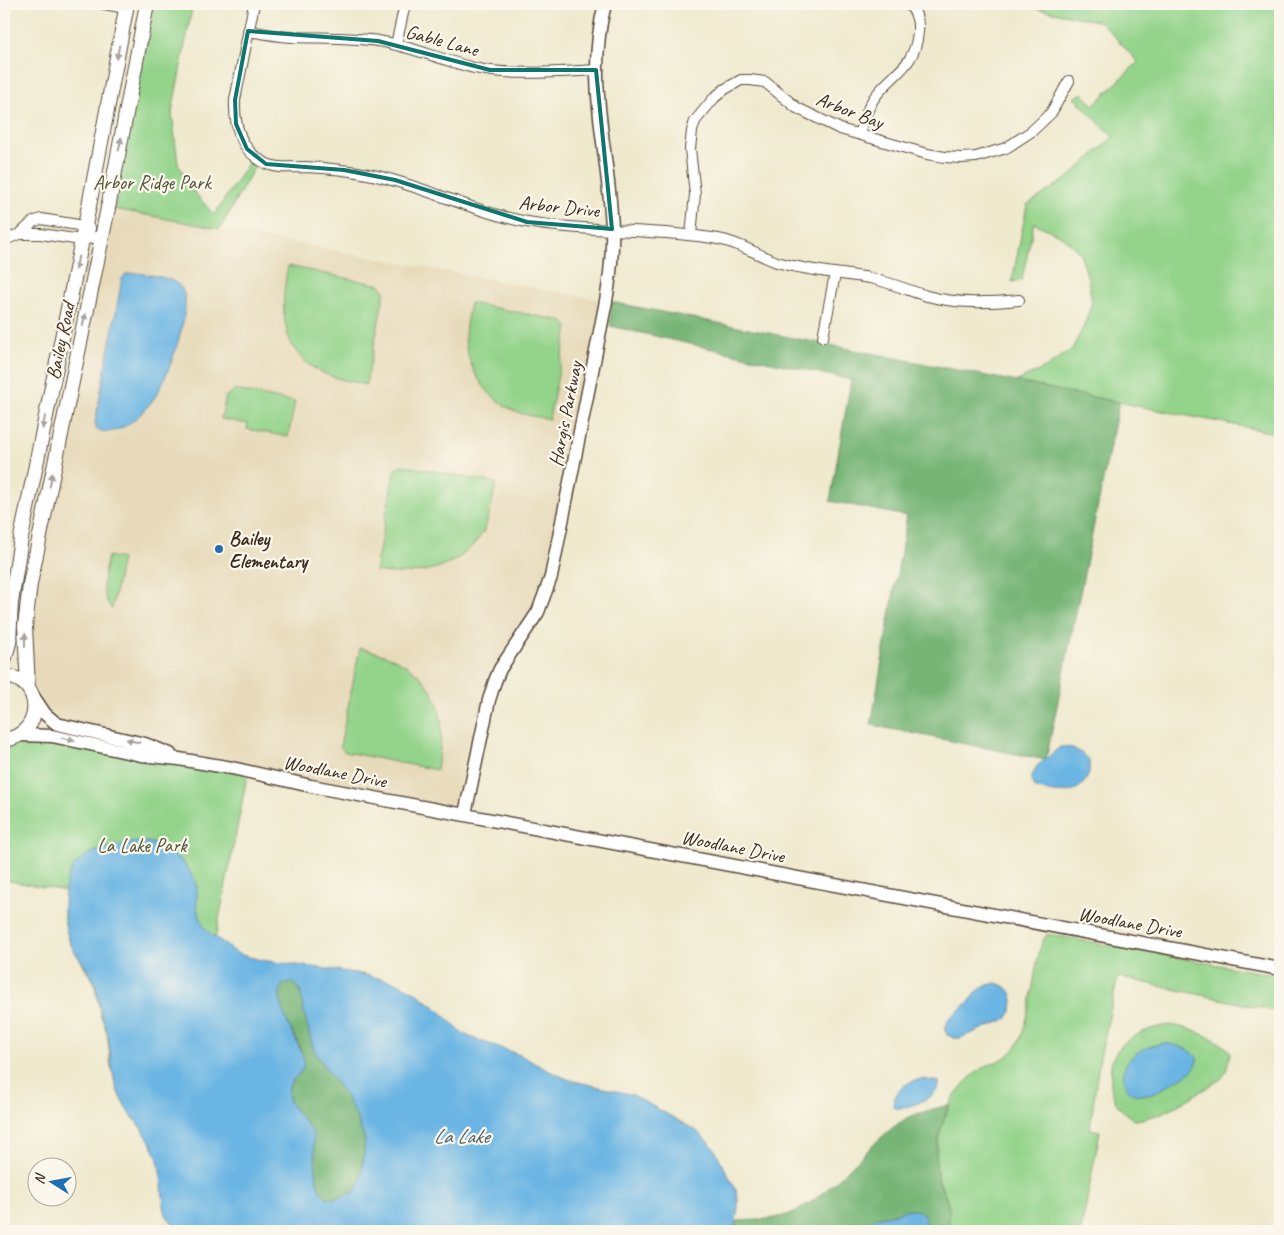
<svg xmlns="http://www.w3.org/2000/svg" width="1284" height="1235" viewBox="0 0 1284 1235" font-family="Caveat,sans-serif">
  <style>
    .built { fill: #e7daba }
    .green { fill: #93d38a; stroke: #677e54 }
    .forest { fill: #76b576; stroke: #58704a }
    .water { fill: #6ab5e3; stroke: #527080; fill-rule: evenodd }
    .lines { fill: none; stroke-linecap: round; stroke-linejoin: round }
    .minor-casing { stroke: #564738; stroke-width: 12 }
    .tertiary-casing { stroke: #564738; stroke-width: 15 }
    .secondary-casing { stroke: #564738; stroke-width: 16 }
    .minor { stroke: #fff; stroke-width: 10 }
    .tertiary { stroke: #fff; stroke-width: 12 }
    .secondary { stroke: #fff; stroke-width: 14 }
    .oneway { fill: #a79f9a }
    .marked { fill: none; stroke: #0f766e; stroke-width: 4; stroke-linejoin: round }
    .poi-dot { fill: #1f6fb2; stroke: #fbf7ec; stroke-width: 2 }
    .labels { text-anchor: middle; stroke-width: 4.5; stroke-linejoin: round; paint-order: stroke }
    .street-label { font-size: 20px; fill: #3b2a1e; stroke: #fbf7ec }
    .park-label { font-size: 20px; fill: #515439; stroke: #fbf7ec }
    .poi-label { font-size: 20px; font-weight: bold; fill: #3b2a1e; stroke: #fbf7ec; text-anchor: start }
    .water-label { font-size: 21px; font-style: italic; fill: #4b5b63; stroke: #fbf7ec }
  </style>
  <rect width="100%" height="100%" fill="#fbf7ec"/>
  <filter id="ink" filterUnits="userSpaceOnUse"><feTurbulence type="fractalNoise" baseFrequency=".02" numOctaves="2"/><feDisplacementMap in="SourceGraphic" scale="10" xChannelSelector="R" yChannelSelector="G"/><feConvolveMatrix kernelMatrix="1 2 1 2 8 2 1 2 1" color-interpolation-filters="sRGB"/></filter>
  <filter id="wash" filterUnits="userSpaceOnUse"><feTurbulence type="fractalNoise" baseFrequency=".0096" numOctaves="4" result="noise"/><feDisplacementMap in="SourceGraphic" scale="20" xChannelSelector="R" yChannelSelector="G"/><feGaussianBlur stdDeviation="1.12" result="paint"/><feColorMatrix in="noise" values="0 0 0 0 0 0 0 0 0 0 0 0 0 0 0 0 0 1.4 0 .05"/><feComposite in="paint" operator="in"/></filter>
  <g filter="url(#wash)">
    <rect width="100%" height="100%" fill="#efe9ce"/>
    <path class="built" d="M108,208l498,93 -55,276 -51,92 -35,145 -233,-46 -181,-48 -25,-49 -1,-25z"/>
    <path class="green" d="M154,4h39l-21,108 6,52 17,29 19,22 35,-53 6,4 -35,63 -106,-20z
      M1015,4h265v430l-265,-52 32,-15 25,-18 12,-23 8,-24 -4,-24 -8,-25 -17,-16 -29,-14 -12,57 -10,2 15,-77 42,-28 44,-40 -39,-39 8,-5 12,12 44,-43 -37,-40z
      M288,266l92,19 5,6 -19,94c-15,-4 -32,-6 -45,-13 -42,-20 -41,-67 -33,-106z
      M470,303l93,18 5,6 -19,92c-12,-2 -26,-4 -37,-9 -27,-14 -45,-42 -47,-72 0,-12 3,-24 5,-35z
      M235,390l60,12 -7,35 -41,-8 1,-5 -27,-5 5,-23z
      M401,465l95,18c-3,16 -6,34 -13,49 -2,4 -6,8 -9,12 -24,28 -65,33 -99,27l20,-102z
      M108,556l14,3 -10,50c-14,-16 -8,-34 -4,-53z
      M360,648c40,9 75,27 81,72 2,16 -2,34 -4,50l-92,-18 -5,-6z
      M20,735l228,37 -61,311 -76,-15 -4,-36 -6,-16 -7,-34 -24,-39 -3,-10 -3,-16 1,-26 -61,-11v-131z
      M1047,934l233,42v36l-162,-35 -19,85 -9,67 10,2 -19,100h-133c2,-9 2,-21 -1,-30 -3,-10 -8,-18 -10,-28 -3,-15 0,-31 4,-46 5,-22 23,-49 44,-60 13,-6 26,-10 33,-23 10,-17 15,-61 19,-82 2,-10 4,-20 10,-28z
      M1170,1025c14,1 55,15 60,28l-4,19 -5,7c-26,15 -55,38 -86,41 -15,-8 -24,-21 -24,-37 0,-8 -1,-16 1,-23 8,-22 38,-33 58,-35z"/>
    <path class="forest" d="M611,302l508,100 -73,358 -175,-35 36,-209 -77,-15 21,-121 -241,-54z
      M292,982l8,7 11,50 36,60 10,19 8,22 -3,34 -3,10 -6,9 -19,6 -8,-2 -5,-5 -4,-11 -7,-53 -21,-25c0,-5 -1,-11 0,-16 4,-12 17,-12 14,-30 -3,-20 -34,-53 -20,-73z
      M950,1105c-11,26 -19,53 -10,80 2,5 5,10 7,15 3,9 3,22 1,31h-26l2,-7 -1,-10c-12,-8 -20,-2 -32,1 -6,2 -11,2 -17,3l-4,10 1,3h-137l3,-10c16,-1 34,-1 50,-6 39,-14 77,-67 112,-92 14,-10 35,-14 51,-18z"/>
    <path class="water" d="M138,273c15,3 38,3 45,18 10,18 -16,89 -28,106 -11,16 -38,44 -59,32l-1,-7 27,-143 4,-5z
      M1060,747c13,-1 20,4 29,13 0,4 1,12 -1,16 -9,21 -35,18 -53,12l-4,-10 6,-12z
      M136,842h12l13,3 21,16 12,17 3,9v21l7,19 8,8 26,19 23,6 95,13 40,9 21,11 23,18 21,21 9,5 50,18 27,15 23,10 63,15 64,36 17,17 22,42 2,8v10l-4,23h-558c0,-8 -9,-11 -11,-19 -4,-21 -2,-43 -11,-63 -10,-21 -28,-36 -36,-57 -8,-20 -6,-40 -11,-60 -1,-6 -5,-12 -6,-18 -3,-11 -3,-23 -7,-33 -6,-14 -19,-25 -24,-39 -5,-11 -6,-25 -6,-37 0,-52 29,-55 72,-63zM292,982l8,7 4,24 10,38 33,48 10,19 8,22 -3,34 -3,10 -6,9 -19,6 -8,-2 -5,-5 -4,-11 -4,-46 -3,-7 -21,-25c0,-5 -1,-11 0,-16 4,-12 19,-15 14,-30 -5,-18 -32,-55 -20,-73z
      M996,983c19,4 21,20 11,36l-47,19h-6l-7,-3 -2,-6 4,-11 19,-15 10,-12 5,-5z
      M1165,1043c12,3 27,5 33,16 -1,11 -12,16 -21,21 -10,6 -22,14 -35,15 -18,1 -23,-20 -14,-34 7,-10 26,-17 37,-18z
      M923,1079l16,3c3,14 -31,27 -43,26l-3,-2c1,-16 15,-26 30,-27z
      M908,1209l9,1 7,6 1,5 -3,10h-51l-1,-7 4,-6 21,-4z"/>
  </g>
  <g filter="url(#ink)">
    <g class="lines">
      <g class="minor-casing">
        <path id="minor" d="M104,4l22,4
          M254,4l-19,96c-1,26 6,52 32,64 12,5 25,3 38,3 21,1 43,3 63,7 55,11 104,38 159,48 63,11 128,6 191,17 23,4 39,16 59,23 30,9 62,11 93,16 19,4 37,12 57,18 31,8 60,7 92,4
          M248,31c15,2 31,6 46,6 28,1 56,0 84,4 33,5 63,19 96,27 36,8 85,4 122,2
          M396,45l9,-41
          M859,134c4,-12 8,-25 15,-36 18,-25 41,-30 44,-66 1,-11 -2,-21 -10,-28
          M20,234l13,-12 8,-3 43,7 6,3
          M691,235l4,-41 -5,-45 2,-18 3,-10 19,-23 11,-9 16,-9h9l15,2 32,26 43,21 87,25 18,3 16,1 15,-1 30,-9 26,-17 19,-18 18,-32
          M4,240l16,-6h21l40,6 20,-4
          M823,337l12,-63"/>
      </g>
      <g class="tertiary-casing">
        <path id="tertiary" d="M33,696l12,18 12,10 88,20 25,10
          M20,735l32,1 89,19 38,4 53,9 79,18 969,183
          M465,814l24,-114 6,-19 5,-12 38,-57 13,-35 55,-276c5,-29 8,-59 5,-88 -5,-72 -25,-137 -6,-209"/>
      </g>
      <g class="secondary-casing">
        <path id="secondary" d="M4,661l5,-18 2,-40 10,-65 68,-332 38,-202
          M4,676c40,2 41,59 0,64
          M28,688l-3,-62 5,-42 78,-376 39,-204"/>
      </g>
      <use href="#minor" class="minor"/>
      <use href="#tertiary" class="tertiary"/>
      <use href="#secondary" class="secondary"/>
    </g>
    <defs><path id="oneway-solid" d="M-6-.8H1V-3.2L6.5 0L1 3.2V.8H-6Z" transform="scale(1.25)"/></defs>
    <g class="oneway">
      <use href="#oneway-solid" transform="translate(118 52) rotate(101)"/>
      <use href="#oneway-solid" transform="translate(120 144) rotate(-79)"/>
      <use href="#oneway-solid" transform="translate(77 263) rotate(101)"/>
      <use href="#oneway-solid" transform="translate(84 320) rotate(-78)"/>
      <use href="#oneway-solid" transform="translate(44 422) rotate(101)"/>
      <use href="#oneway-solid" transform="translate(51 480) rotate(-79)"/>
      <use href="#oneway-solid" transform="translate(25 640) rotate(-90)"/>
      <use href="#oneway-solid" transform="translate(68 739) rotate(12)"/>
      <use href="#oneway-solid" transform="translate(133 741) rotate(-166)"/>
    </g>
  </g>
  <path class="marked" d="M248,31l130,10 112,29h106l16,159 -85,-7 -132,-42 -51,-10 -78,-6 -19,-15 -11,-25 -1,-24z"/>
  <circle class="poi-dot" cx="219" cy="549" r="5"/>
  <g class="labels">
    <g class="street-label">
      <text transform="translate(442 40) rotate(15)" y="7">Gable Lane</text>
      <text transform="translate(850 110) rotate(21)" y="7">Arbor Bay</text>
      <text transform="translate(559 206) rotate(6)" y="7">Arbor Drive</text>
      <text transform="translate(60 341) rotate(-78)" y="7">Bailey Road</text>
      <text transform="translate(565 414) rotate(-79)" y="7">Hargis Parkway</text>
      <text transform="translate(335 771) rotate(11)" y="7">Woodlane Drive</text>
      <text transform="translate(733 846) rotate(11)" y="7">Woodlane Drive</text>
      <text transform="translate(1130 922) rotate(10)" y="7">Woodlane Drive</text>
    </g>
    <g class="park-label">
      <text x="152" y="189">Arbor Ridge Park</text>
      <text x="142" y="852">La Lake Park</text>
    </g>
    <g class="poi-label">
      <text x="229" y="545">Bailey<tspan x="229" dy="23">Elementary</tspan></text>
    </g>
    <g class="water-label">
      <text x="461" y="1143">La Lake</text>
    </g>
  </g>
  <rect width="1284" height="1235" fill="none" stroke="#fbf7ec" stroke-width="20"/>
  <g transform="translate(52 1182) rotate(281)"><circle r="24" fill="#fbf7ec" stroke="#aea59a"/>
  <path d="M0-4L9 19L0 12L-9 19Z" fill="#1f6fb2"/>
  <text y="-8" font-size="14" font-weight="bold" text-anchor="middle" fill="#3b2a1e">N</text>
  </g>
</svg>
